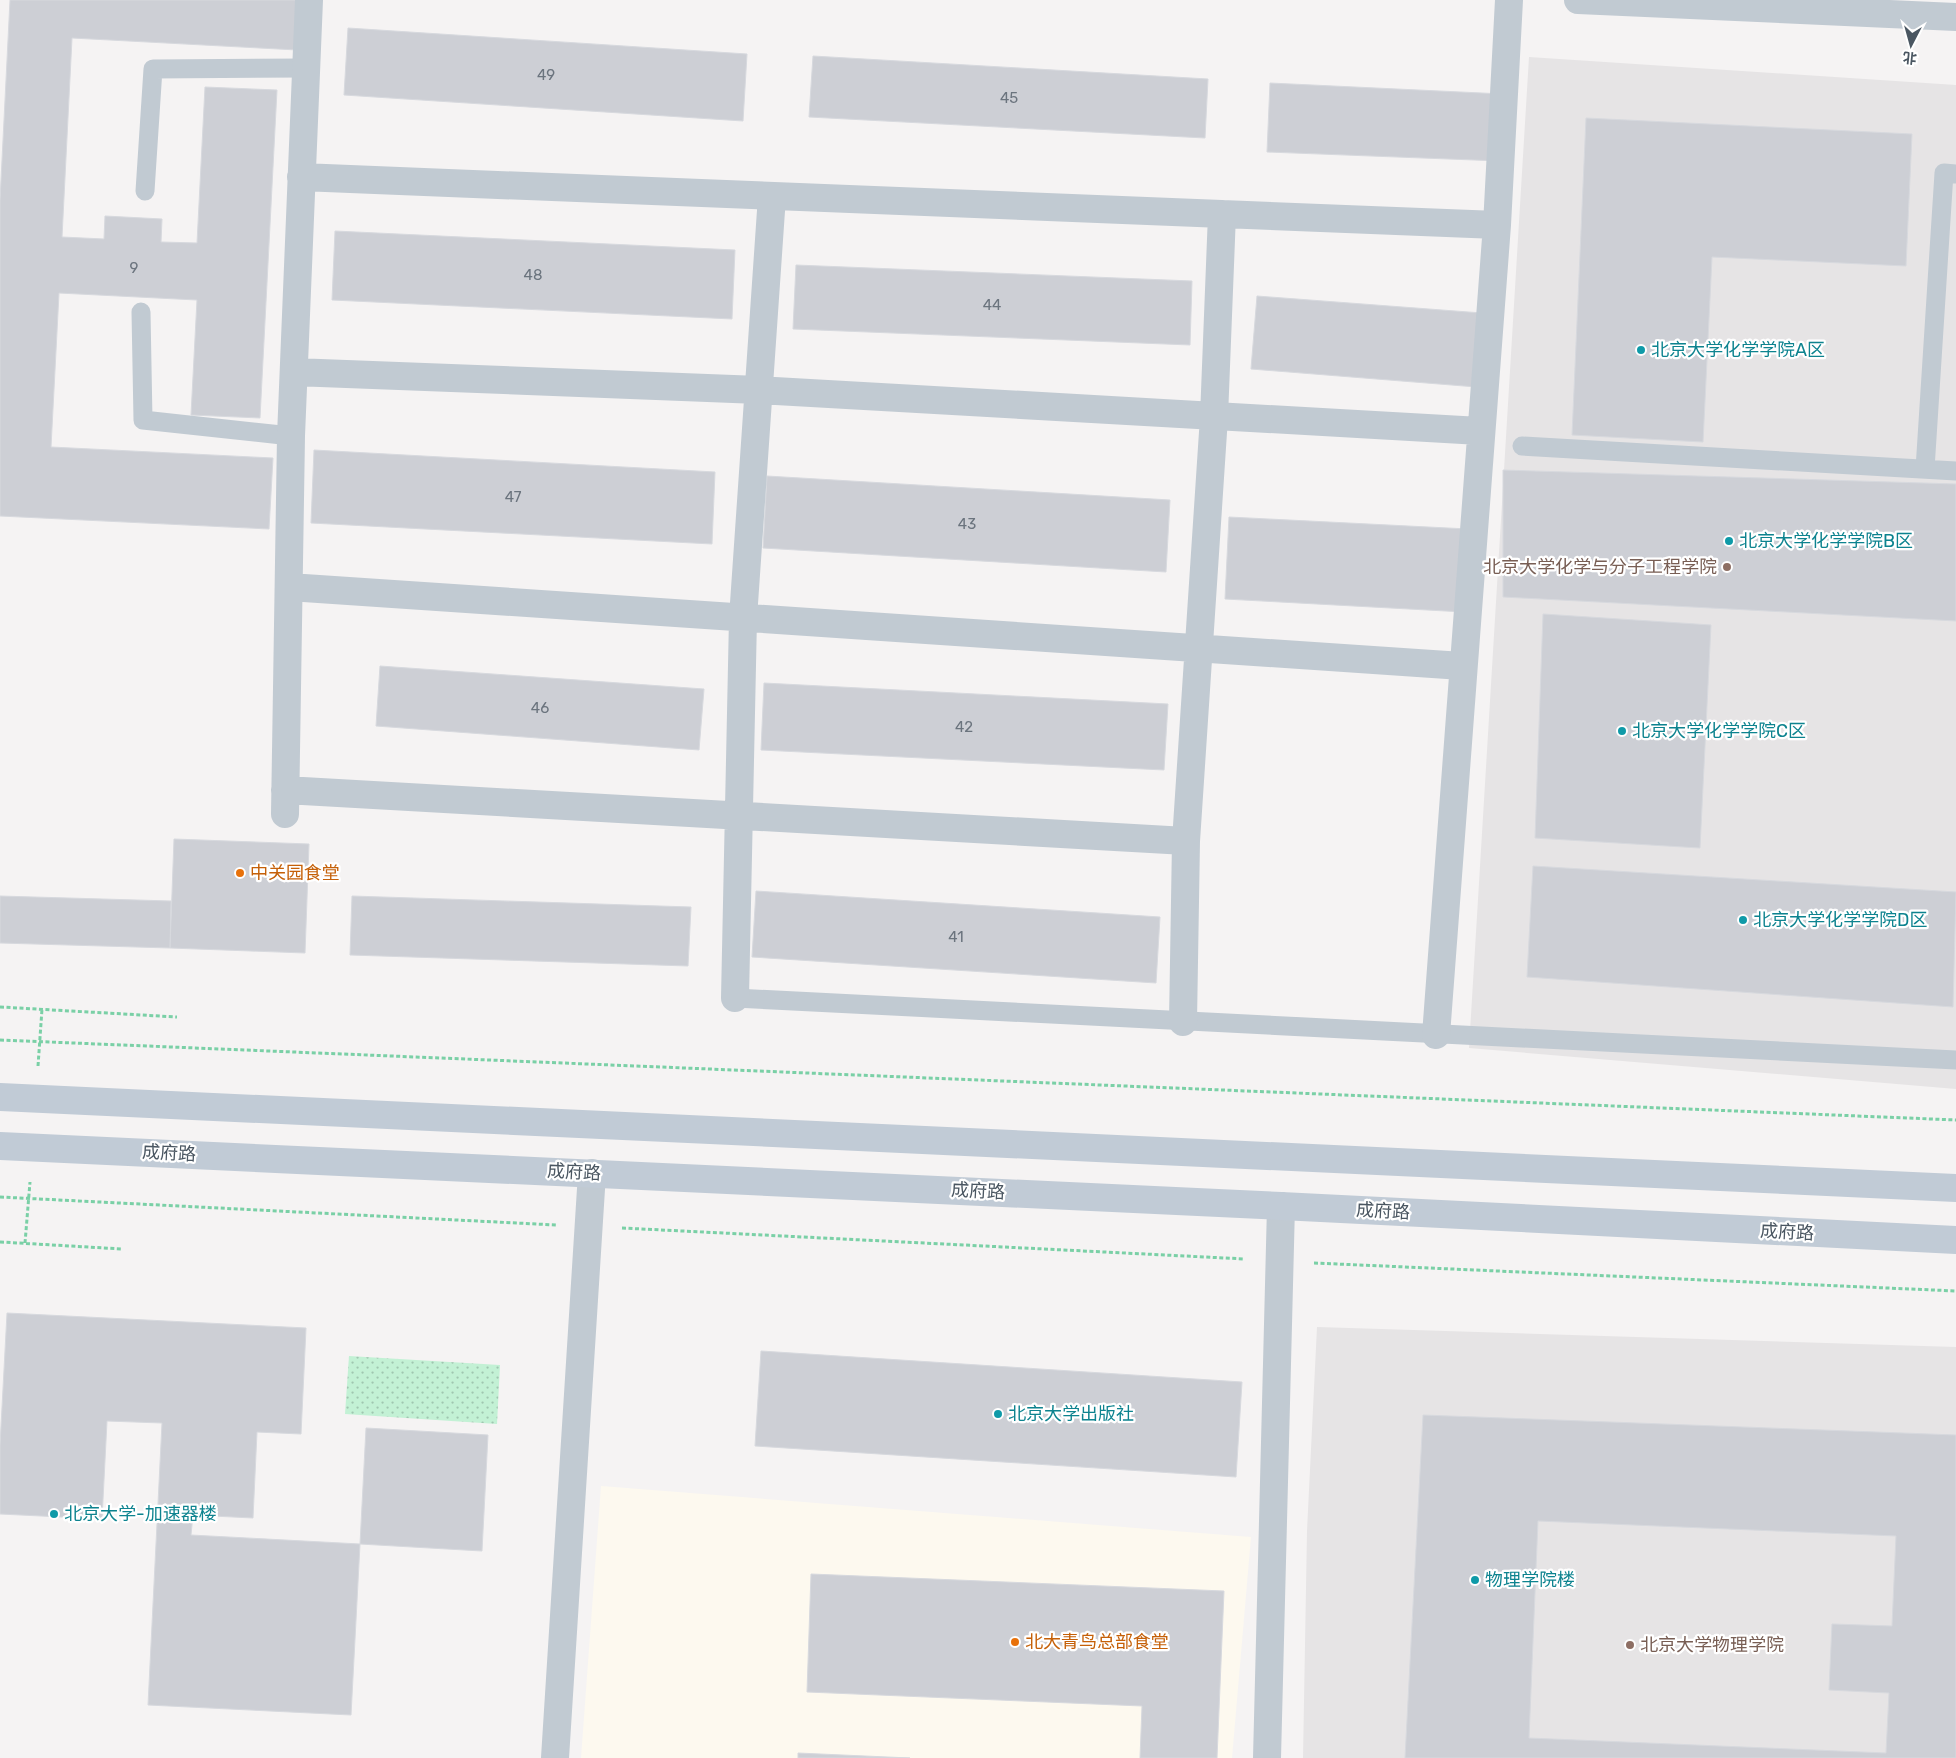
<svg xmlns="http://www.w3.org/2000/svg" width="1956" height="1758" viewBox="0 0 1956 1758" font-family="Rubik,'Noto Sans SC',sans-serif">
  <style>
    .commercial { fill: #fdf9ef }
    .education { fill: #e6e4e5 }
    .grass { fill: url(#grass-dots) }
    .building { fill: #cdcfd5; stroke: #d7d9de; fill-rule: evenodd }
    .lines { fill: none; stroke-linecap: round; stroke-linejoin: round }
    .path { stroke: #7ad0a6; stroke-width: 3; stroke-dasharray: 4 2.5; stroke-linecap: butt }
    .service { stroke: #c1cad2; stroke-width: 19 }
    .minor { stroke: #c1cad2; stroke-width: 28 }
    .secondary { stroke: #c1cbd6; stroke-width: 28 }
    .culture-dot { fill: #0f9aa8; stroke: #fff; stroke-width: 2 }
    .education-dot { fill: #8d6e63; stroke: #fff; stroke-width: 2 }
    .food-dot { fill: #e8710a; stroke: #fff; stroke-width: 2 }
    .labels { text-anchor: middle; stroke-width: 4.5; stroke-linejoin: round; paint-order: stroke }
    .number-label { font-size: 15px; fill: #6b747e }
    .culture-label { font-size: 18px; fill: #0d838f; stroke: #fff; text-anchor: start }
    .education-label { font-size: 18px; fill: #785e54; stroke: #fff; text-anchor: end }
    .food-label { font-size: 18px; fill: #c56008; stroke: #fff; text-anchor: start }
    .street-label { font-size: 18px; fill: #4a5661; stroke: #fff }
  </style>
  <defs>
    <pattern id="grass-dots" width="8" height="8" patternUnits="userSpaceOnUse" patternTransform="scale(1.25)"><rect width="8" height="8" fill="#c3f1d5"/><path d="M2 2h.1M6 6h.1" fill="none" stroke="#a0c6b0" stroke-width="1.8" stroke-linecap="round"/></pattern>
  </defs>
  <rect width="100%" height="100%" fill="#f5f3f3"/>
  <path class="commercial" d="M601,1486l650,51 -19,221h-651z"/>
  <path class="education" d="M1529,57l427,28v1004l-487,-41z
    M1317,1327l639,20v411h-653l4,-227z"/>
  <path class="grass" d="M349,1356l151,9 -3,59 -152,-10z"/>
  <path class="building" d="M10,0h289l-2,50 -225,-12 -10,199 42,2 1,-23 57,3 -1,23 36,1 8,-156 72,3 -17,328 -69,-3 6,-115 -138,-7 -8,154 222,11 -4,71 -269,-13v-316z
    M348,28l399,26 -4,67 -399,-26z
    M813,56l395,23 -3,59 -396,-21z
    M1270,83l233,11 -3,67 -233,-9z
    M1586,118l326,16 -6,132 -194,-9 -9,185 -131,-7z
    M335,231l400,19 -3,69 -400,-19z
    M796,265l396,16 -2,64 -397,-16z
    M1257,296l238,18 -6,74 -238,-19z
    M314,450l401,22 -3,72 -401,-21z
    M1503,470l453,14v137l-453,-24z
    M767,476l403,24 -4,72 -403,-24z
    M1229,517l239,12 -4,83 -239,-13z
    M1543,614l168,11 -11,223 -165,-10z
    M380,666l324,23 -5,61 -323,-24z
    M764,683l404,21 -4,66 -403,-20z
    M174,839l135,5 -4,109 -135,-5z
    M1533,866l423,26 -3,115 -426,-30z
    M756,891l404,26 -4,66 -404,-26z
    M0,896l171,5 -1,47 -170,-5z
    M352,896l339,11 -3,59 -338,-11z
    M7,1313l299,15 -5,106 -44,-2 -4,86 -60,-3 -2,20 169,9 -9,171 -203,-10 14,-282 -55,-2 -5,98 -102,-5v-69z
    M761,1351l481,31 -6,95 -481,-31z
    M1423,1415l533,20v323h-551zM1538,1521l358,15 -4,90 -60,-2 -3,66 60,3 -3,60 -357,-15z
    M366,1428l122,7 -6,116 -122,-7z
    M811,1574l413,17 -7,167h-77l2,-52 -335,-14z
    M798,1753l112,5h-112z"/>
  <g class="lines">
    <path class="path" d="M0,1007l177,10
      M0,1040l1956,80
      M38,1066l4,-57
      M0,1197l556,28
      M622,1228l623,31
      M0,1242l122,7
      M25,1243l5,-61
      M1314,1263l642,28"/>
    <path class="service" d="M145,191l8,-122 152,-1
      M141,312l2,108 148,16
      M1522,446l434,25
      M1925,469l19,-296 12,1
      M735,998l1221,62"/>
    <path class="minor" d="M1578,0l378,17
      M301,177l1196,48
      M294,372l465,18 721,41
      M289,587l1173,79
      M285,790l901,51
      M285,814l6,-378 18,-436
      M735,998l8,-380 29,-422
      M1183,1022l3,-181 28,-424 8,-203
      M1436,1035l61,-810 12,-225
      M555,1758l37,-585
      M1267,1758l14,-552"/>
    <path class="secondary" d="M0,1097l1956,91
      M0,1146l1281,60 675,34"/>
  </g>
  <g class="culture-dot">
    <circle cx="1641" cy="350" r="5"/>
    <circle cx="1729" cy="541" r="5"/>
    <circle cx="1622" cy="731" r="5"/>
    <circle cx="1743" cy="920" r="5"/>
    <circle cx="998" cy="1414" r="5"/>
    <circle cx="54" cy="1514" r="5"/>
    <circle cx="1475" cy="1580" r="5"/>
  </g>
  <g class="education-dot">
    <circle cx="1727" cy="567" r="5"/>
    <circle cx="1630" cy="1645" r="5"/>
  </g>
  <g class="food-dot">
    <circle cx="240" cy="873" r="5"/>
    <circle cx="1015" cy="1642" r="5"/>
  </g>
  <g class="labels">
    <g class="number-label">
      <text x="546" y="80">49</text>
      <text x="1009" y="103">45</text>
      <text x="134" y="273">9</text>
      <text x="533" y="280">48</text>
      <text x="992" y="310">44</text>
      <text x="513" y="502">47</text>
      <text x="967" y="529">43</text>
      <text x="540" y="713">46</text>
      <text x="964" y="732">42</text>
      <text x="956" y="942">41</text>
    </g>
    <g class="culture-label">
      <text x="1651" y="356">北京大学化学学院A区</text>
      <text x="1739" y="547">北京大学化学学院B区</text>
      <text x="1632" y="737">北京大学化学学院C区</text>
      <text x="1753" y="926">北京大学化学学院D区</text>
      <text x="1008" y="1420">北京大学出版社</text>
      <text x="64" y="1520">北京大学-加速器楼</text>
      <text x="1485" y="1586">物理学院楼</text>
    </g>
    <g class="education-label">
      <text x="1717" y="573">北京大学化学与分子工程学院</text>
      <text x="1640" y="1651" text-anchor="start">北京大学物理学院</text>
    </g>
    <g class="food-label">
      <text x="250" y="879">中关园食堂</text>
      <text x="1025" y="1648">北大青鸟总部食堂</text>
    </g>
    <g class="street-label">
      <text transform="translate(169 1153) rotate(3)" y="6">成府路</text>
      <text transform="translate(574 1172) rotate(3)" y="6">成府路</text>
      <text transform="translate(978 1191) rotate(3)" y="6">成府路</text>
      <text transform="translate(1383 1211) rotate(3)" y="6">成府路</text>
      <text transform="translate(1787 1232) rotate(3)" y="6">成府路</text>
    </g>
  </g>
  <g transform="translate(1911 45) rotate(186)" stroke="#ffffff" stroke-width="4" paint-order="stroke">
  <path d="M0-4L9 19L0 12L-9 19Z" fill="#4a5661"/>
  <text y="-8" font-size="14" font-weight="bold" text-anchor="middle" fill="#4a5661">北</text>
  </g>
</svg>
